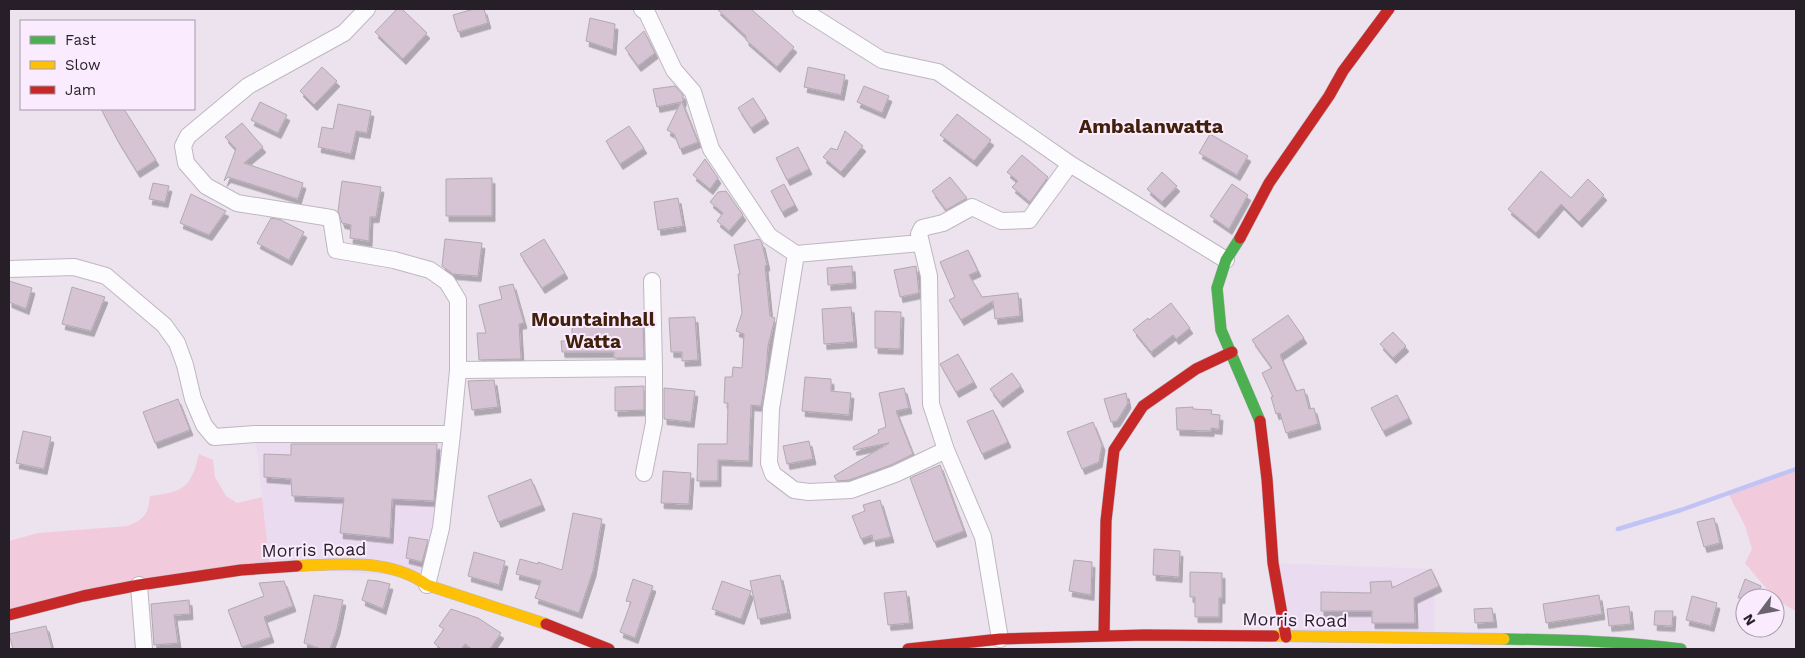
<svg xmlns="http://www.w3.org/2000/svg" width="1805" height="658" viewBox="0 0 1805 658" font-family="'Work Sans',sans-serif">
  <style>
    .built { fill: #ebdbf0 }
    .green { fill: #f1cbdc }
    .lines { fill: none; stroke-linecap: round; stroke-linejoin: round }
    .stream { stroke: #c2c3f5; stroke-width: 4.5 }
    .building { fill: #d6c3d3; stroke: #b1a9b1; filter: url(#shadow) }
    .street-casing { stroke: #beb7c0; stroke-width: 18 }
    .fast-casing { stroke: #beb7c0; stroke-width: 12 }
    .slow-casing { stroke: #beb7c0; stroke-width: 12 }
    .jam-casing { stroke: #beb7c0; stroke-width: 12 }
    .street { stroke: #fcfbfd; stroke-width: 16 }
    .fast { stroke: #4caf50; stroke-width: 11 }
    .slow { stroke: #ffc107; stroke-width: 11 }
    .jam { stroke: #c62828; stroke-width: 11 }
    .labels { text-anchor: middle; stroke-width: 4; stroke-linejoin: round; paint-order: stroke }
    .street-label { font-size: 18px; fill: #261f27; stroke: #faecfe }
    .neighbourhood-label { font-size: 19px; font-weight: bold; fill: #41210b; stroke: #faecfe }
    .quarter-label { font-size: 20px; font-weight: bold; fill: #41210b; stroke: #faecfe }
  </style>
  <defs>
    <filter id="shadow"><feDropShadow dx="3" dy="5.5" stdDeviation="0" flood-color="#0004"/></filter>
  </defs>
  <rect width="100%" height="100%" fill="#ece3ef"/>
  <path class="built" d="M255,434h197l-25,151 -11,-8 -146,-10z
    M1273,563l162,6 -1,70 -148,-2z"/>
  <path class="green" d="M199,454l14,6 2,17 11,19 11,7 25,-6 8,70 -261,48v-74l29,-8 90,-7c16,-7 20,-11 22,-30 33,-4 41,-8 49,-42z
    M1796,469v142c-21,-9 -36,-30 -51,-48l7,-14 -7,-23 -17,-33z"/>
  <g class="lines">
    <path class="stream" d="M1618,529l63,-19 115,-41"/>
  </g>
  <path class="building" d="M397,9h5l25,24 -24,26 -28,-27z
    M474,9h10l4,14 -30,9 -5,-17z
    M717,9h34l43,38 -17,20 -31,-27v-4z
    M590,18l25,6 -2,26 -27,-9z
    M644,31l11,22 -17,13 -13,-18z
    M322,67l15,14 -23,24 -14,-14z
    M808,67l37,8 -4,20 -37,-8z
    M675,86l8,9v6l-1,1 16,40 -18,7 -6,-15 -7,-4 14,-28 -24,5 -4,-18z
    M864,86l25,10 -7,17 -25,-11z
    M753,98l13,20 -15,10 -13,-20z
    M260,102l27,13 -9,18 -27,-13z
    M338,104l33,7 -4,22 -11,-2 -5,23 -33,-7 4,-20 11,2z
    M101,109h23l32,51 -19,12 -19,-31z
    M957,114l34,26 -17,21 -34,-26z
    M242,123l21,24 -19,16 59,20 -5,16 -70,-22 -4,4 12,-32 -11,-12z
    M629,126l15,22 -24,16 -14,-23z
    M845,131l18,15 -22,26 -18,-15 8,-9 6,2z
    M1210,134l38,22 -11,19 -38,-22z
    M798,147l11,22 -22,11 -11,-22z
    M1022,155l26,22 -18,25 -18,-15 6,-6 -11,-9z
    M705,159l13,19 -8,11 -17,-14z
    M1541,171l30,27 17,-19 16,16 -25,27 -18,-18 -25,29 -28,-24z
    M1162,172l15,14 -15,16 -15,-13z
    M950,177l17,21 -21,12 -14,-19z
    M492,178v38h-46v-37z
    M342,181l39,6 -5,30h-6l-1,24 -19,-3 1,-13 -9,-2 -4,-12z
    M153,183l16,3 -4,16 -16,-3z
    M784,184l11,21 -13,7 -11,-21z
    M1232,184l16,11 -19,34 -19,-13z
    M726,191l17,24 -14,16 -12,-10 6,-8 -13,-11 8,-10z
    M191,194l35,17 -17,24 -29,-12z
    M678,198l5,28 -25,4 -4,-28z
    M271,218l10,2 23,12 -15,28 -32,-17z
    M445,239l37,4 -4,33 -25,-2 -11,-8z
    M544,239l21,34 -23,15 -22,-34z
    M759,239l3,4 5,22 -2,1 5,50 5,2 -7,28 -3,36 -4,24 -10,-1 -2,56 -31,-1v21h-21l1,-37h29l1,-41h-4l1,-26h7l1,-10 9,1 2,-34 -8,-3 6,-18 -4,-39h2l-6,-29z
    M968,250l10,21 -9,4 13,22 36,-4 2,23 -25,3 -2,-18 -32,19 -12,-20 6,-3 -15,-35z
    M852,266l1,17 -25,2 -1,-17z
    M916,266l3,27 -19,4 -6,-27z
    M9,281l23,7 -6,21 -17,-7z
    M513,284l11,39 -5,1 2,35 -42,1 -2,-27h9l-7,-28 23,-6 -3,-12z
    M72,287l33,10 -14,34 -29,-7z
    M1171,303l19,25 -14,11 -3,-4 -22,17 -18,-22 15,-12 1,2z
    M851,307l3,35 -30,2 -2,-35z
    M875,311l26,1 -1,37 -25,-1z
    M1288,315l16,23 -24,17 16,36 8,-2 5,20 5,-1 4,16 -32,9 -6,-20 -4,1 -5,-17h2l-11,-24 10,-5 -20,-28z
    M695,317l3,43 -16,1v-9h-11l-2,-34z
    M643,320l1,38h-30v-6h-52l-1,-11h11v-17h40v-2z
    M1393,332l13,14 -13,12 -13,-14z
    M958,354l16,28 -18,10 -16,-28z
    M1012,373l9,13 -21,16 -10,-13z
    M805,377l26,2v12l20,2 -2,22 -47,-4z
    M494,380l4,27 -26,3 -4,-29z
    M644,386v24l-29,1v-24z
    M664,388l31,3 -4,31 -27,-3z
    M904,388l5,20 -13,3 17,43 -22,11 -42,15 -12,1 -3,-5 55,-33 -35,7 -1,-3 26,-14 -1,-3 8,-3 -7,-34z
    M1126,393l2,10 -11,18 -6,1 -7,-23z
    M1397,395l12,23 -26,13 -12,-23z
    M178,399l12,31 -35,13 -12,-31z
    M1193,407v2l19,1 -1,4 9,1 -1,14 -8,-1v3l-34,-1 -1,-22z
    M993,410l15,32 -26,12 -15,-33z
    M1093,422l9,23 -3,17 -17,7 -15,-37z
    M23,431l28,6 -7,32 -28,-6z
    M809,441l4,18 -26,5 -4,-18z
    M291,444h146l-3,57 -42,-2 -2,39 -50,-5 4,-35 -52,-2 -1,-17 -27,-2v-23l27,1z
    M940,465l24,66 -30,11 -24,-64z
    M663,471l28,2 -2,31 -28,-1z
    M531,479l11,26 -44,17 -10,-26z
    M880,500l11,37 -18,4 -1,-6 -11,4 -9,-23 13,-5 -2,-6z
    M573,513l29,6 -9,52 -14,42 -44,-15 6,-17 -25,-7 4,-15 18,5v-2l24,8z
    M1714,518l6,25 -16,4 -7,-25z
    M409,537l19,3 -6,22 -16,-4z
    M1154,549l26,2 -1,26 -26,-2z
    M474,552l31,9 -6,24 -31,-9z
    M1074,560l18,2 -1,33 -22,-4z
    M1431,569l8,17 -25,12 1,25h-43v-12h-51v-19l50,1 -1,-11 21,-1 1,7z
    M1190,572l32,1v25h-3v19h-24v-20h-5z
    M780,575l8,38 -30,6 -8,-38z
    M633,579l20,7 -18,52 -15,-6 11,-30 -5,-1z
    M1745,579l16,7 -5,12h-18z
    M368,580l10,1 12,3 -7,25 -21,-9z
    M284,581l9,25 -29,11 7,20 -29,10 -14,-37 36,-14 -5,-13z
    M722,581l29,10 -10,28 -29,-10z
    M906,591l4,32 -22,2 -4,-32z
    M314,595l29,5 -6,29 -7,20h-9l-17,-6z
    M1599,595l3,19 -56,9 -3,-19z
    M1692,596l25,7 -6,23 -25,-6z
    M189,600l1,14 -16,1 4,28 -24,2 -3,-41z
    M1629,606l2,18 -22,2 -2,-17z
    M1492,608l2,14 -19,1 -1,-14z
    M451,609l27,9 23,15 -11,16h-18l-7,-5 -4,5h-20l-7,-6 10,-14 -5,-3z
    M1655,611h18l-1,15 -18,-1z
    M46,626l6,23h-39l-4,-15z"/>
  <g class="lines">
    <g class="street-casing">
      <path id="street" d="M367,9l-23,24 -96,53 -60,50 -5,10 3,17 20,23 31,17 94,15 5,32 58,10 36,10 17,12 11,18v70l-6,64 -11,94 -14,57
        M642,9l5,4 27,57 19,22 18,57 58,87 27,18 125,-11
        M801,9l81,51 56,12 132,92 156,96
        M796,254l-25,155 -2,54 4,11 21,16 15,2 42,-2 44,-16 51,-24
        M9,269l65,-2 32,9 58,49 13,18 8,22 8,34 11,26 10,12 41,-3h197
        M458,370l196,-2 -2,-87
        M644,473l10,-50v-55
        M139,585l5,64
        M1000,639l-17,-102 -37,-87 -15,-46 -2,-128 -10,-42 3,-6 21,-5 29,-16 29,14 28,-1 41,-56"/>
    </g>
    <g class="fast-casing">
      <path id="fast" d="M1240,238l-14,22 -9,28 4,42 39,91
        M1504,639c60,1 118,2 177,10"/>
    </g>
    <g class="slow-casing">
      <path id="slow" d="M297,566c43,-2 93,-8 130,19l119,39
        M1274,636l230,3"/>
    </g>
    <g class="jam-casing">
      <path id="jam" d="M1240,238l29,-55 60,-87 14,-25 46,-62
        M1260,421l7,58 6,84 13,74
        M9,615l74,-19 56,-11 102,-15 56,-4
        M546,624l63,25
        M1104,636l2,-115 8,-71 29,-44 53,-37 36,-17
        M908,649l92,-10 144,-4 130,1"/>
    </g>
    <use href="#street" class="street"/>
    <use href="#fast" class="fast"/>
    <use href="#slow" class="slow"/>
    <use href="#jam" class="jam"/>
  </g>
  <g class="labels">
    <g class="street-label">
      <text transform="translate(314 550) rotate(-1)" y="6">Morris Road</text>
      <text transform="translate(1295 620) rotate(1)" y="6">Morris Road</text>
    </g>
    <g class="neighbourhood-label">
      <text x="593" y="326">Mountainhall<tspan x="593" dy="22">Watta</tspan></text>
    </g>
    <g class="quarter-label">
      <text x="1151" y="133">Ambalanwatta</text>
    </g>
  </g>
  <rect width="1805" height="658" fill="none" stroke="#261f27" stroke-width="20"/>
  <rect x="20" y="20" width="175" height="90" fill="#faecfe" stroke="#a59aa8"/>
  <rect x="30" y="36" width="25" height="8" fill="#4caf50" stroke="#a59aa8"/>
  <text x="65" y="45" font-size="15" fill="#261f27">Fast</text>
  <rect x="30" y="61" width="25" height="8" fill="#ffc107" stroke="#a59aa8"/>
  <text x="65" y="70" font-size="15" fill="#261f27">Slow</text>
  <rect x="30" y="86" width="25" height="8" fill="#c62828" stroke="#a59aa8"/>
  <text x="65" y="95" font-size="15" fill="#261f27">Jam</text>
  <g transform="translate(1760 613) rotate(238)"><circle r="24" fill="#faecfe" stroke="#a59aa8"/>
  <path d="M0-4L9 19L0 12L-9 19Z" fill="#6b646d"/>
  <text y="-8" font-size="14" font-weight="bold" text-anchor="middle" fill="#261f27">N</text>
  </g>
</svg>
